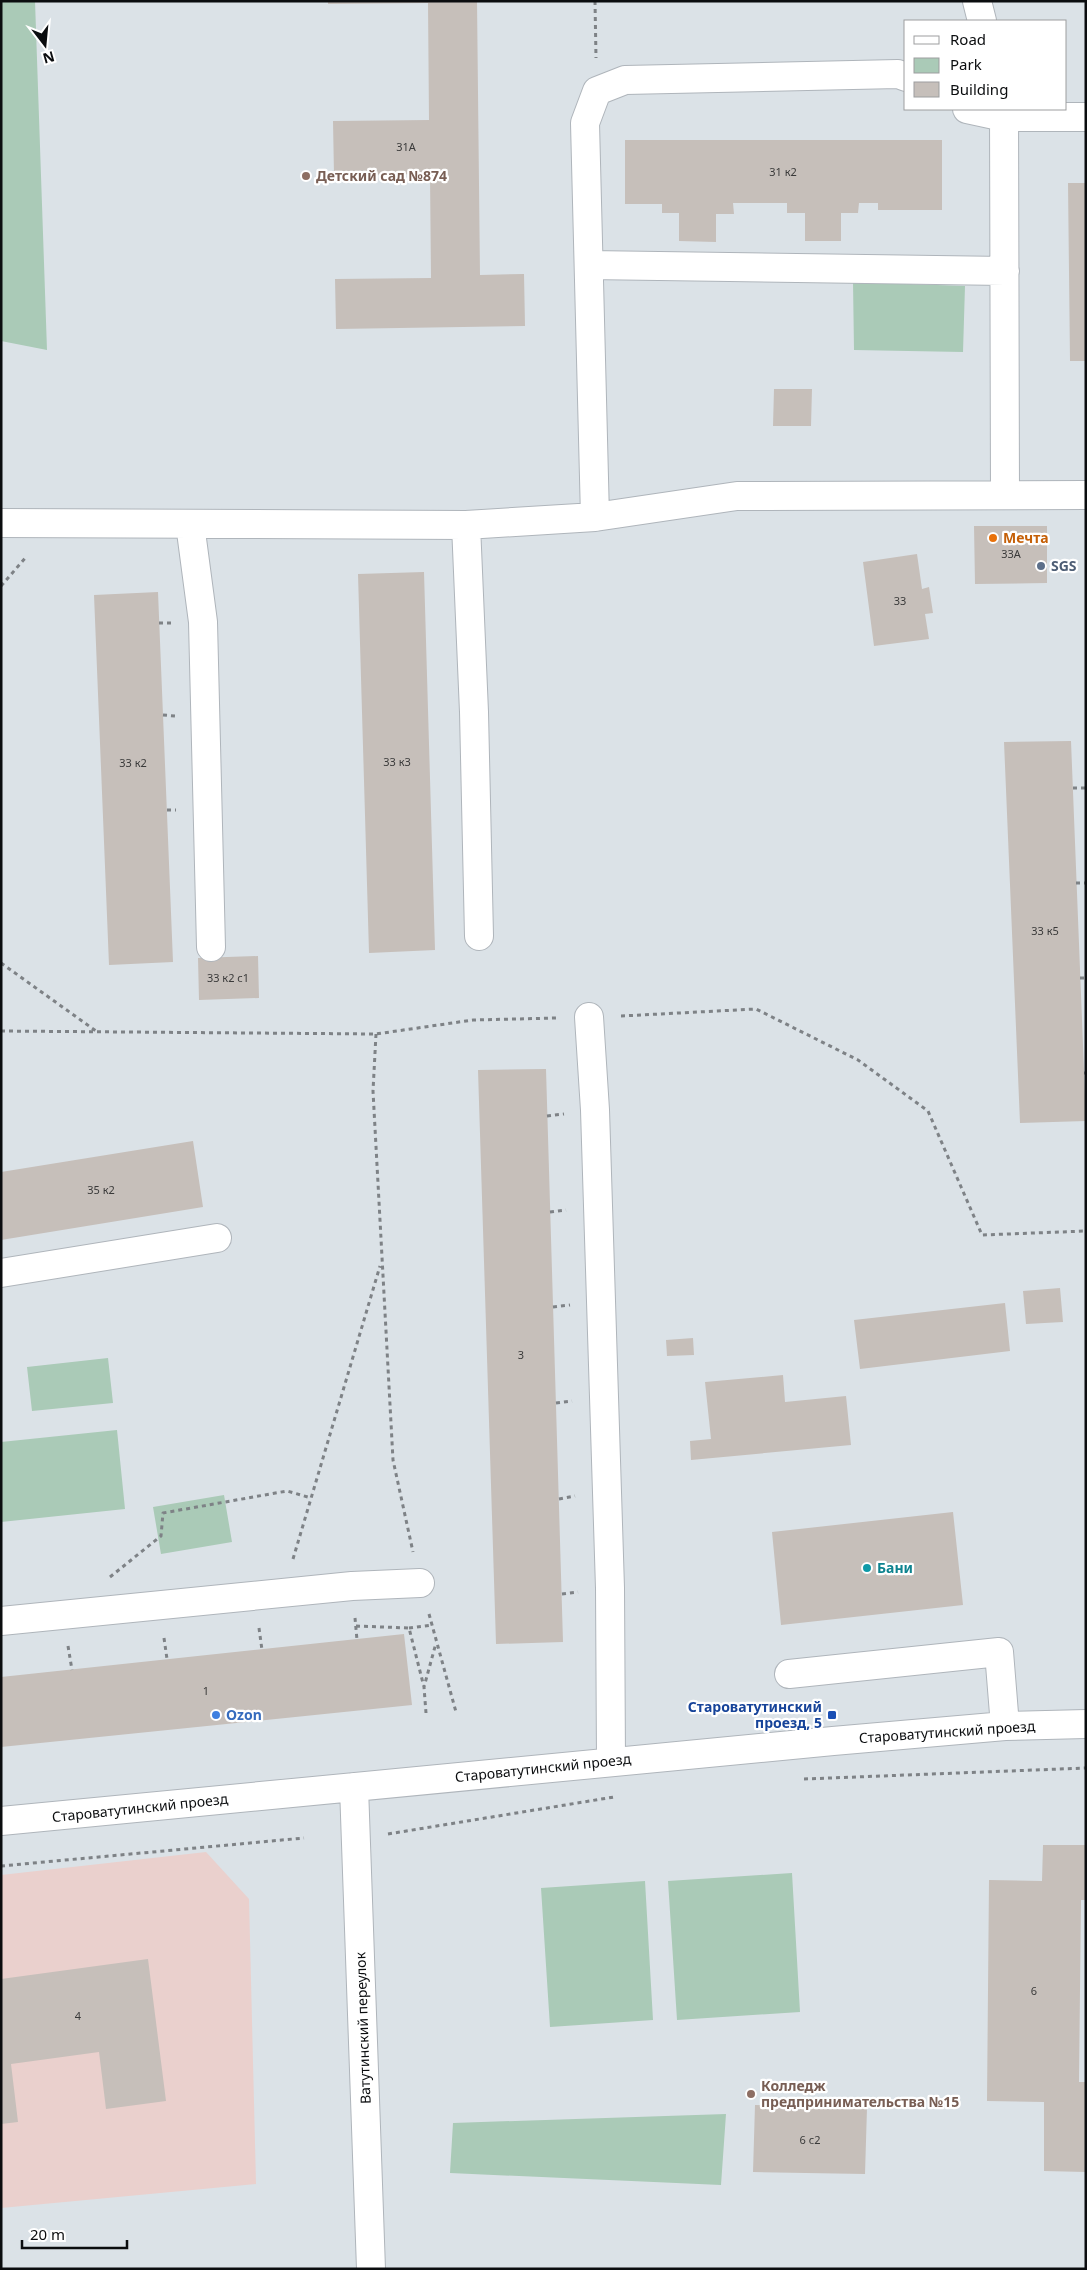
<svg xmlns="http://www.w3.org/2000/svg" width="1087" height="2270" viewBox="0 0 1087 2270" font-family="'Noto Sans',sans-serif">
  <style>
    .commercial { fill: #ead0cd }
    .green { fill: #aacab7 }
    .building { fill: #c6bfba }
    .lines { fill: none; stroke-linecap: round; stroke-linejoin: round }
    .minor-casing { stroke: #afb5bb; stroke-width: 30 }
    .path { stroke: #7e8286; stroke-width: 3; stroke-dasharray: 4 4; stroke-linecap: butt }
    .minor { stroke: #fff; stroke-width: 28 }
    .education-dot { fill: #8d6e63; stroke: #fff; stroke-width: 2 }
    .food-dot { fill: #e8710a; stroke: #fff; stroke-width: 2 }
    .service-dot { fill: #5c6f8a; stroke: #fff; stroke-width: 2 }
    .culture-dot { fill: #0f9aa8; stroke: #fff; stroke-width: 2 }
    .shop-dot { fill: #3f7fe0; stroke: #fff; stroke-width: 2 }
    .transit-dot { fill: #1a4fb4; stroke: #fff; stroke-width: 2 }
    .labels { text-anchor: middle; stroke-width: 4.5; stroke-linejoin: round; paint-order: stroke }
    .number-label { font-size: 11px; fill: #3a3a3a }
    .education-label { font-size: 14px; font-weight: bold; fill: #785e54; stroke: #fff; text-anchor: start }
    .food-label { font-size: 14px; font-weight: bold; fill: #c56008; stroke: #fff; text-anchor: start }
    .service-label { font-size: 14px; font-weight: bold; fill: #4e5e75; stroke: #fff; text-anchor: start }
    .culture-label { font-size: 14px; font-weight: bold; fill: #0d838f; stroke: #fff; text-anchor: start }
    .transit-label { font-size: 14px; font-weight: bold; fill: #164399; stroke: #fff; text-anchor: end }
    .shop-label { font-size: 14px; font-weight: bold; fill: #366cbe; stroke: #fff; text-anchor: start }
    .street-label { font-size: 14px; fill: #0b0d0f; stroke: #fff }
  </style>
  <rect width="100%" height="100%" fill="#dbe2e7"/>
  <path class="commercial" d="M206,1852l43,47 7,285 -255,24v-333z"/>
  <path class="green" d="M1,1h34l12,349 -46,-9z
    M853,282l112,4 -2,66 -109,-2z
    M108,1358l5,45 -81,8 -5,-44z
    M117,1430l8,79 -124,13v-80z
    M224,1495l8,47 -71,12 -8,-47z
    M792,1873l8,139 -123,8 -9,-139z
    M645,1881l8,139 -103,7 -9,-139z
    M726,2114l-5,71 -271,-12 3,-50z"/>
  <path class="building" d="M328,1h149l3,274 44,-1 1,52 -189,3 -1,-50 96,-1 -1,-104 -96,1 -1,-54 96,-1 -1,-117 -100,1z
    M625,140h317v70h-64v-7h-19l-1,10h-17v28h-36v-28h-18v-10h-54l1,11h-18v28l-37,-1v-28h-17v-9h-37z
    M1068,183h18v178h-16z
    M774,389h38l-1,37h-38z
    M974,526h73v57l-72,1z
    M917,554l5,35 7,-2 4,26 -8,1 4,25 -55,7 -11,-84z
    M424,572l11,378 -66,3 -11,-379z
    M158,592l15,370 -64,3 -15,-370z
    M1071,741l15,380 -66,2 -16,-381z
    M258,956l1,42 -60,2 -1,-42z
    M546,1069l17,573 -67,2 -18,-574z
    M193,1141l10,66 -202,33v-68z
    M1060,1288l3,34 -37,2 -3,-33z
    M1005,1303l5,48 -150,18 -6,-49z
    M693,1338l1,17 -27,1 -1,-16z
    M783,1375l2,27 61,-6 5,49 -160,15 -1,-19 21,-2 -6,-57z
    M953,1512l10,93 -182,20 -9,-93z
    M404,1634l8,71 -411,42v-70z
    M1043,1845h43v55h-5l-2,182h7v90l-42,-1v-69l-57,-1 2,-221 53,1z
    M148,1959l18,142 -60,8 -7,-57 -88,12 7,58 -17,2v-145z
    M755,2105l112,3 -2,66 -112,-2z"/>
  <g class="lines">
    <g class="minor-casing">
      <path id="minor" d="M977,1l5,20
        M967,109l37,8h82
        M1004,109l1,386
        M589,265l416,6
        M595,517l-10,-394 12,-32 28,-11 273,-6 8,3
        M1,523l465,2 129,-8 142,-21 349,-1
        M190,524l13,98 8,325
        M466,525l8,187 5,224
        M589,1017l6,93 15,478 1,173
        M1,1273l216,-35
        M1,1621l351,-35 68,-3
        M789,1674l210,-22 6,74
        M354,1787l17,482
        M1,1821l832,-80 172,-15 81,-2"/>
    </g>
    <path class="path" d="M595,1l1,57
      M1,586l26,-30
      M159,623h12
      M163,715l12,1
      M1073,788h13
      M167,810h9
      M1076,883h10
      M1,963l95,68
      M1080,978h6
      M621,1016l135,-7 102,51 70,51 54,124 104,-4
      M1,1031l375,3 97,-14 84,-2
      M376,1034l-3,57 20,369 20,92
      M1084,1073h2
      M547,1116l17,-2
      M550,1212l16,-2
      M553,1307l17,-2
      M556,1403l16,-2
      M559,1499l16,-3
      M293,1559l87,-293
      M110,1577l51,-41 2,-23 124,-22 24,7
      M562,1594l16,-2
      M429,1614l27,98
      M355,1618l2,22
      M356,1626l53,2 15,59
      M259,1628l3,22
      M409,1628l23,-3
      M164,1638l3,21
      M68,1646l4,24
      M426,1713l-2,-26 12,-44
      M804,1779l282,-11
      M388,1834l226,-37
      M1,1866l303,-28"/>
    <use href="#minor" class="minor"/>
  </g>
  <g class="education-dot">
    <circle cx="306" cy="176" r="5"/>
    <circle cx="751" cy="2094" r="5"/>
  </g>
  <circle class="food-dot" cx="993" cy="538" r="5"/>
  <circle class="service-dot" cx="1041" cy="566" r="5"/>
  <circle class="culture-dot" cx="867" cy="1568" r="5"/>
  <circle class="shop-dot" cx="216" cy="1715" r="5"/>
  <rect class="transit-dot" x="827" y="1710" width="10" height="10" rx="2.5"/>
  <g class="labels">
    <g class="number-label">
      <text x="406" y="151">31А</text>
      <text x="783" y="176">31 к2</text>
      <text x="1011" y="558">33А</text>
      <text x="900" y="605">33</text>
      <text x="397" y="766">33 к3</text>
      <text x="133" y="767">33 к2</text>
      <text x="1045" y="935">33 к5</text>
      <text x="228" y="982">33 к2 с1</text>
      <text x="101" y="1194">35 к2</text>
      <text x="521" y="1359">3</text>
      <text x="206" y="1695">1</text>
      <text x="1034" y="1995">6</text>
      <text x="78" y="2020">4</text>
      <text x="810" y="2144">6 с2</text>
    </g>
    <g class="education-label">
      <text x="316" y="181">Детский сад №874</text>
      <text x="761" y="2091">Колледж<tspan x="761" dy="16">предпринимательства №15</tspan></text>
    </g>
    <g class="food-label">
      <text x="1003" y="543">Мечта</text>
    </g>
    <g class="service-label">
      <text x="1051" y="571">SGS</text>
    </g>
    <g class="culture-label">
      <text x="877" y="1573">Бани</text>
    </g>
    <g class="transit-label">
      <text x="822" y="1712">Староватутинский<tspan x="822" dy="16">проезд, 5</tspan></text>
    </g>
    <g class="shop-label">
      <text x="226" y="1720">Ozon</text>
    </g>
    <g class="street-label">
      <text transform="translate(947 1732) rotate(-4)" y="5">Староватутинский проезд</text>
      <text transform="translate(543 1768) rotate(-6)" y="5">Староватутинский проезд</text>
      <text transform="translate(140 1808) rotate(-6)" y="5">Староватутинский проезд</text>
      <text transform="translate(363 2028) rotate(-92)" y="5">Ватутинский переулок</text>
    </g>
  </g>
  <rect width="1087" height="2270" fill="none" stroke="#0b0d0f" stroke-width="5"/>
  <rect x="904" y="20" width="162" height="90" fill="#ffffff" stroke="#9d9e9f"/>
  <rect x="914" y="36" width="25" height="8" fill="#ffffff" stroke="#9d9e9f"/>
  <text x="950" y="45" font-size="15" fill="#0b0d0f">Road</text>
  <rect x="914" y="58" width="25" height="15" fill="#aacab7" stroke="#9d9e9f"/>
  <text x="950" y="70" font-size="15" fill="#0b0d0f">Park</text>
  <rect x="914" y="82" width="25" height="15" fill="#c6bfba" stroke="#9d9e9f"/>
  <text x="950" y="95" font-size="15" fill="#0b0d0f">Building</text>
  <g transform="translate(45 45) rotate(164)" stroke="#ffffff" stroke-width="4" paint-order="stroke">
  <path d="M0-4L9 19L0 12L-9 19Z" fill="#0b0d0f"/>
  <text y="-8" font-size="14" font-weight="bold" text-anchor="middle" fill="#0b0d0f">N</text>
  </g>
  <path d="M22 2240v8h105v-8" fill="none" stroke="#0b0d0f" stroke-width="2.5"/>
  <text x="30" y="2240" font-size="15" fill="#0b0d0f" stroke="#ffffff" stroke-width="4" paint-order="stroke">20 m</text>
</svg>
